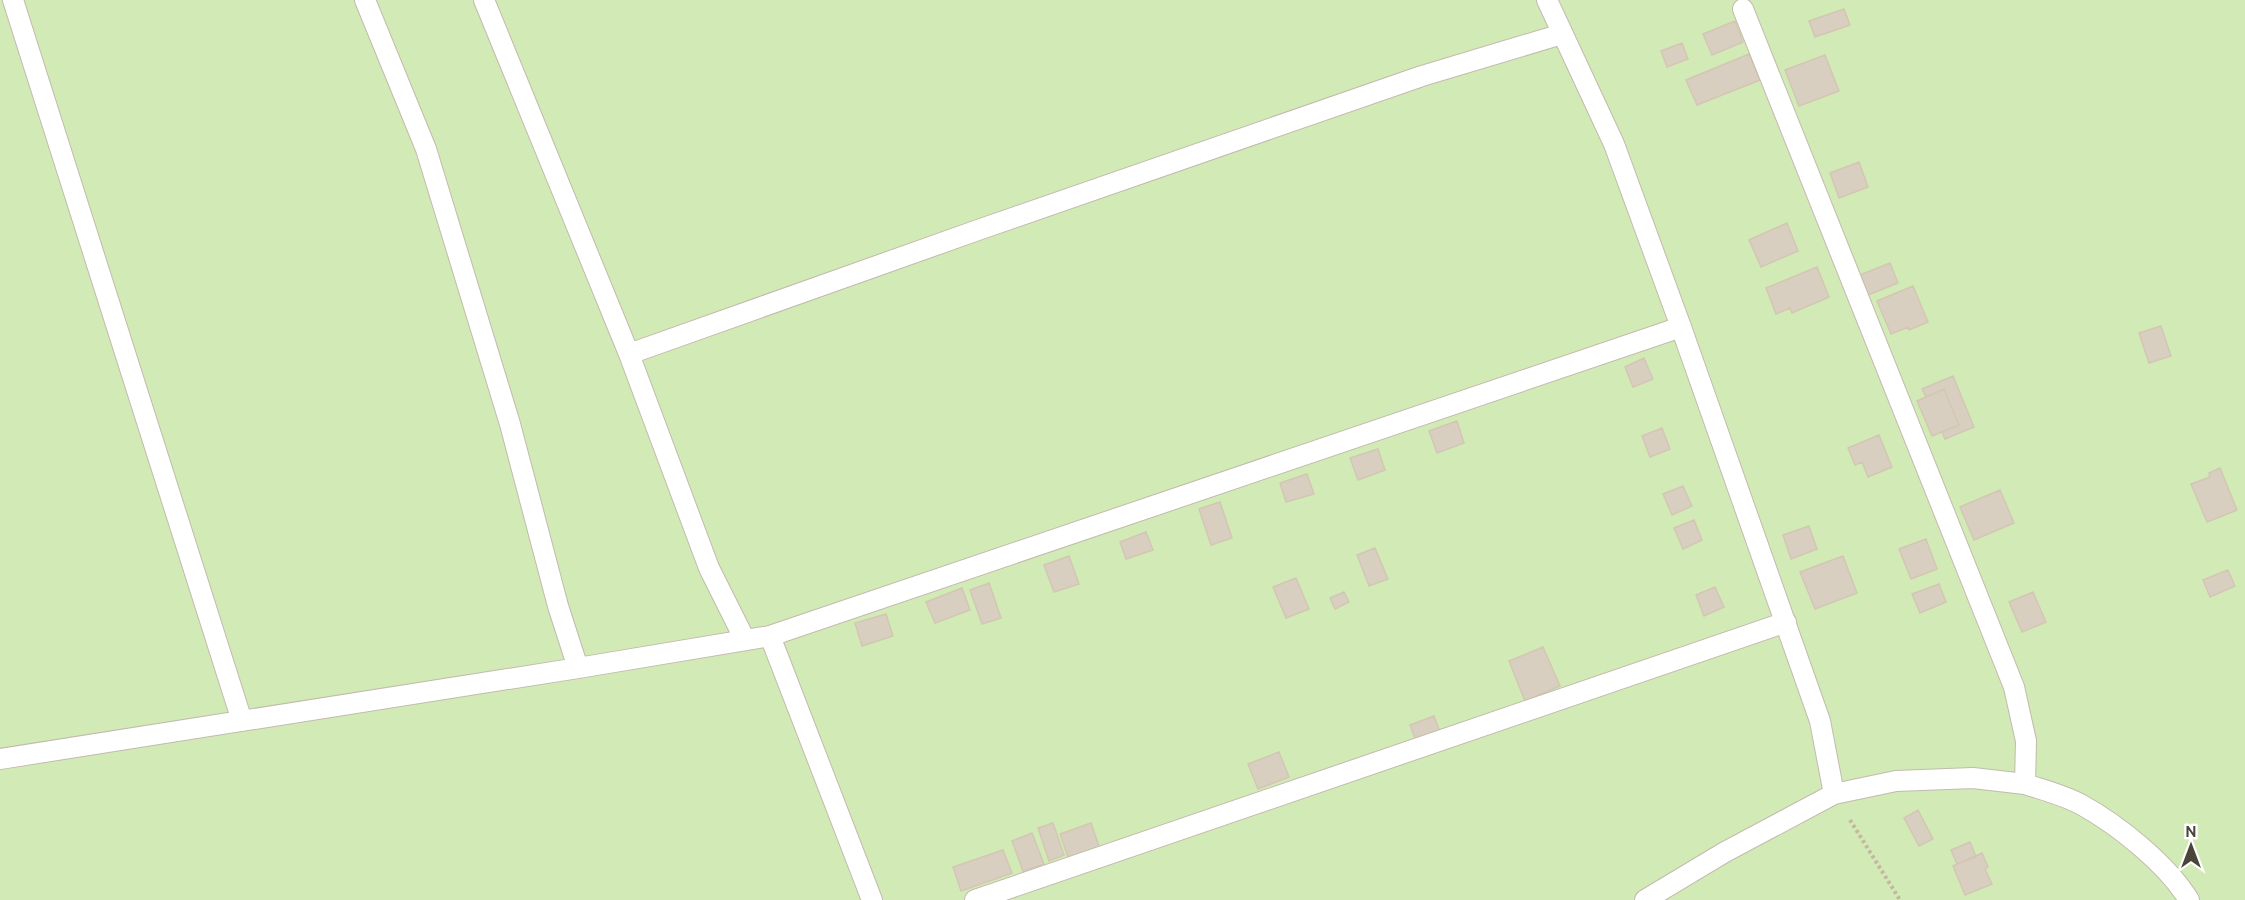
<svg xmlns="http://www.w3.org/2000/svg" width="2245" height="900" viewBox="0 0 2245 900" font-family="Cabin,sans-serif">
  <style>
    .green { fill: #d2eab5 }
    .building { fill: #d8cfc1; stroke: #d3c7b4; stroke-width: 1.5 }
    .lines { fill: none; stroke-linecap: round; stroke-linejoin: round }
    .service-casing { stroke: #c2bbae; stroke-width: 22 }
    .path { stroke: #c4b79f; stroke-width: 4; stroke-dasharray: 3 3; stroke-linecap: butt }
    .service { stroke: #fff; stroke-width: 20 }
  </style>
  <rect width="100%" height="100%" fill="#f6f3ec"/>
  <path class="green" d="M0,0h2245v900h-2245z"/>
  <path class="building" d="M1844,9l6,16 -35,12 -6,-16z
    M1735,21l8,21 -31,13 -9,-21z
    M1682,43l6,16 -21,8 -6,-16z
    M1749,54l11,26 -63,25 -11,-25z
    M1825,55l14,36 -40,15 -14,-36z
    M1859,162l9,25 -29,11 -9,-25z
    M1787,223l11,28 -37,16 -12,-27z
    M1890,263l8,20 -30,12 -8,-20z
    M1817,267l12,30 -37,16 -2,-5 -14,6 -10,-26z
    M1913,286l15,36 -19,8 -1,-3 -17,7 -14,-33z
    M2161,326l10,30 -22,7 -10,-30z
    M1644,358l9,21 -20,8 -8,-20z
    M1953,376l21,51 -29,12 -3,-7 17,-7 -15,-36 -18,8 -4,-8z
    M1944,389l15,36 -27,11 -15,-35z
    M1457,421l7,22 -27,10 -8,-22z
    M1662,428l8,21 -20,8 -8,-21z
    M1879,435l13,32 -24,10 -6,-15 -7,3 -7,-17z
    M1378,449l7,21 -27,10 -8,-22z
    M2220,468l17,42 -30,12 -16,-38 19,-7 -1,-4z
    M1307,474l7,20 -28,8 -6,-19z
    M1683,486l9,20 -20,9 -9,-21z
    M2000,490l14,33 -40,17 -14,-33z
    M1220,502l12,36 -21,7 -12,-36z
    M1694,520l8,20 -19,9 -9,-21z
    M1809,526l8,23 -26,10 -8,-24z
    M1146,532l7,18 -27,9 -6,-17z
    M1926,539l11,30 -26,10 -12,-30z
    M1375,548l13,31 -19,7 -12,-31z
    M1069,556l10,28 -25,8 -10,-27z
    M1843,556l14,37 -42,16 -15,-37z
    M2228,570l7,16 -25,11 -7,-17z
    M1296,578l13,31 -23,9 -13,-31z
    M989,583l12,35 -19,6 -12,-34z
    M1939,584l7,18 -26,11 -8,-19z
    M1715,587l9,20 -20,9 -8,-21z
    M962,588l8,22 -35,13 -9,-21z
    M1344,592l5,10 -14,7 -5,-11z
    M2033,592l13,30 -24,10 -13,-30z
    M886,614l7,22 -31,10 -7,-23z
    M1543,647l17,39 -35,15 -16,-40z
    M1434,716l7,19 -24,9 -7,-19z
    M1279,752l10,25 -31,12 -10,-25z
    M1918,810l15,29 -14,7 -15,-28z
    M1053,823l11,32 -15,6 -11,-33z
    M1091,823l10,29 -31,11 -10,-29z
    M1032,833l12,31 -21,7 -11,-30z
    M1970,842l6,15 -19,7 -6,-14z
    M1003,850l9,23 -51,18 -8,-24z
    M1982,853l6,14 -3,2 7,15 -27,11 -12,-29z"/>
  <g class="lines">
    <g class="service-casing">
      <path id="service" d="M13,0l229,721
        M365,0l61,149 84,275 48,182 20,62
        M484,0l145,354 80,214 36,72
        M1547,0l67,144 67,183 139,394 14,73
        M629,354l349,-124 444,-154 140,-42
        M770,636l102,264
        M0,759l578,-91 192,-32 911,-309
        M2025,784c18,6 39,11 57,21 36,20 85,59 107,95
        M975,900l811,-278
        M1645,900l80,-48 109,-58 62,-13 77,-3 52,6 1,-43 -12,-54 -271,-678"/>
    </g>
    <path class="path" d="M1850,820l50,80"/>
    <use href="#service" class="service"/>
  </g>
  <g transform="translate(2191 846)" stroke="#ffffff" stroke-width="4.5" paint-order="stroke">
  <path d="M0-4.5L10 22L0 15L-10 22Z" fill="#4b4439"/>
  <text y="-9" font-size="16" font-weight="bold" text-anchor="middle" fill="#4b4439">N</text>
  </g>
</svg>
